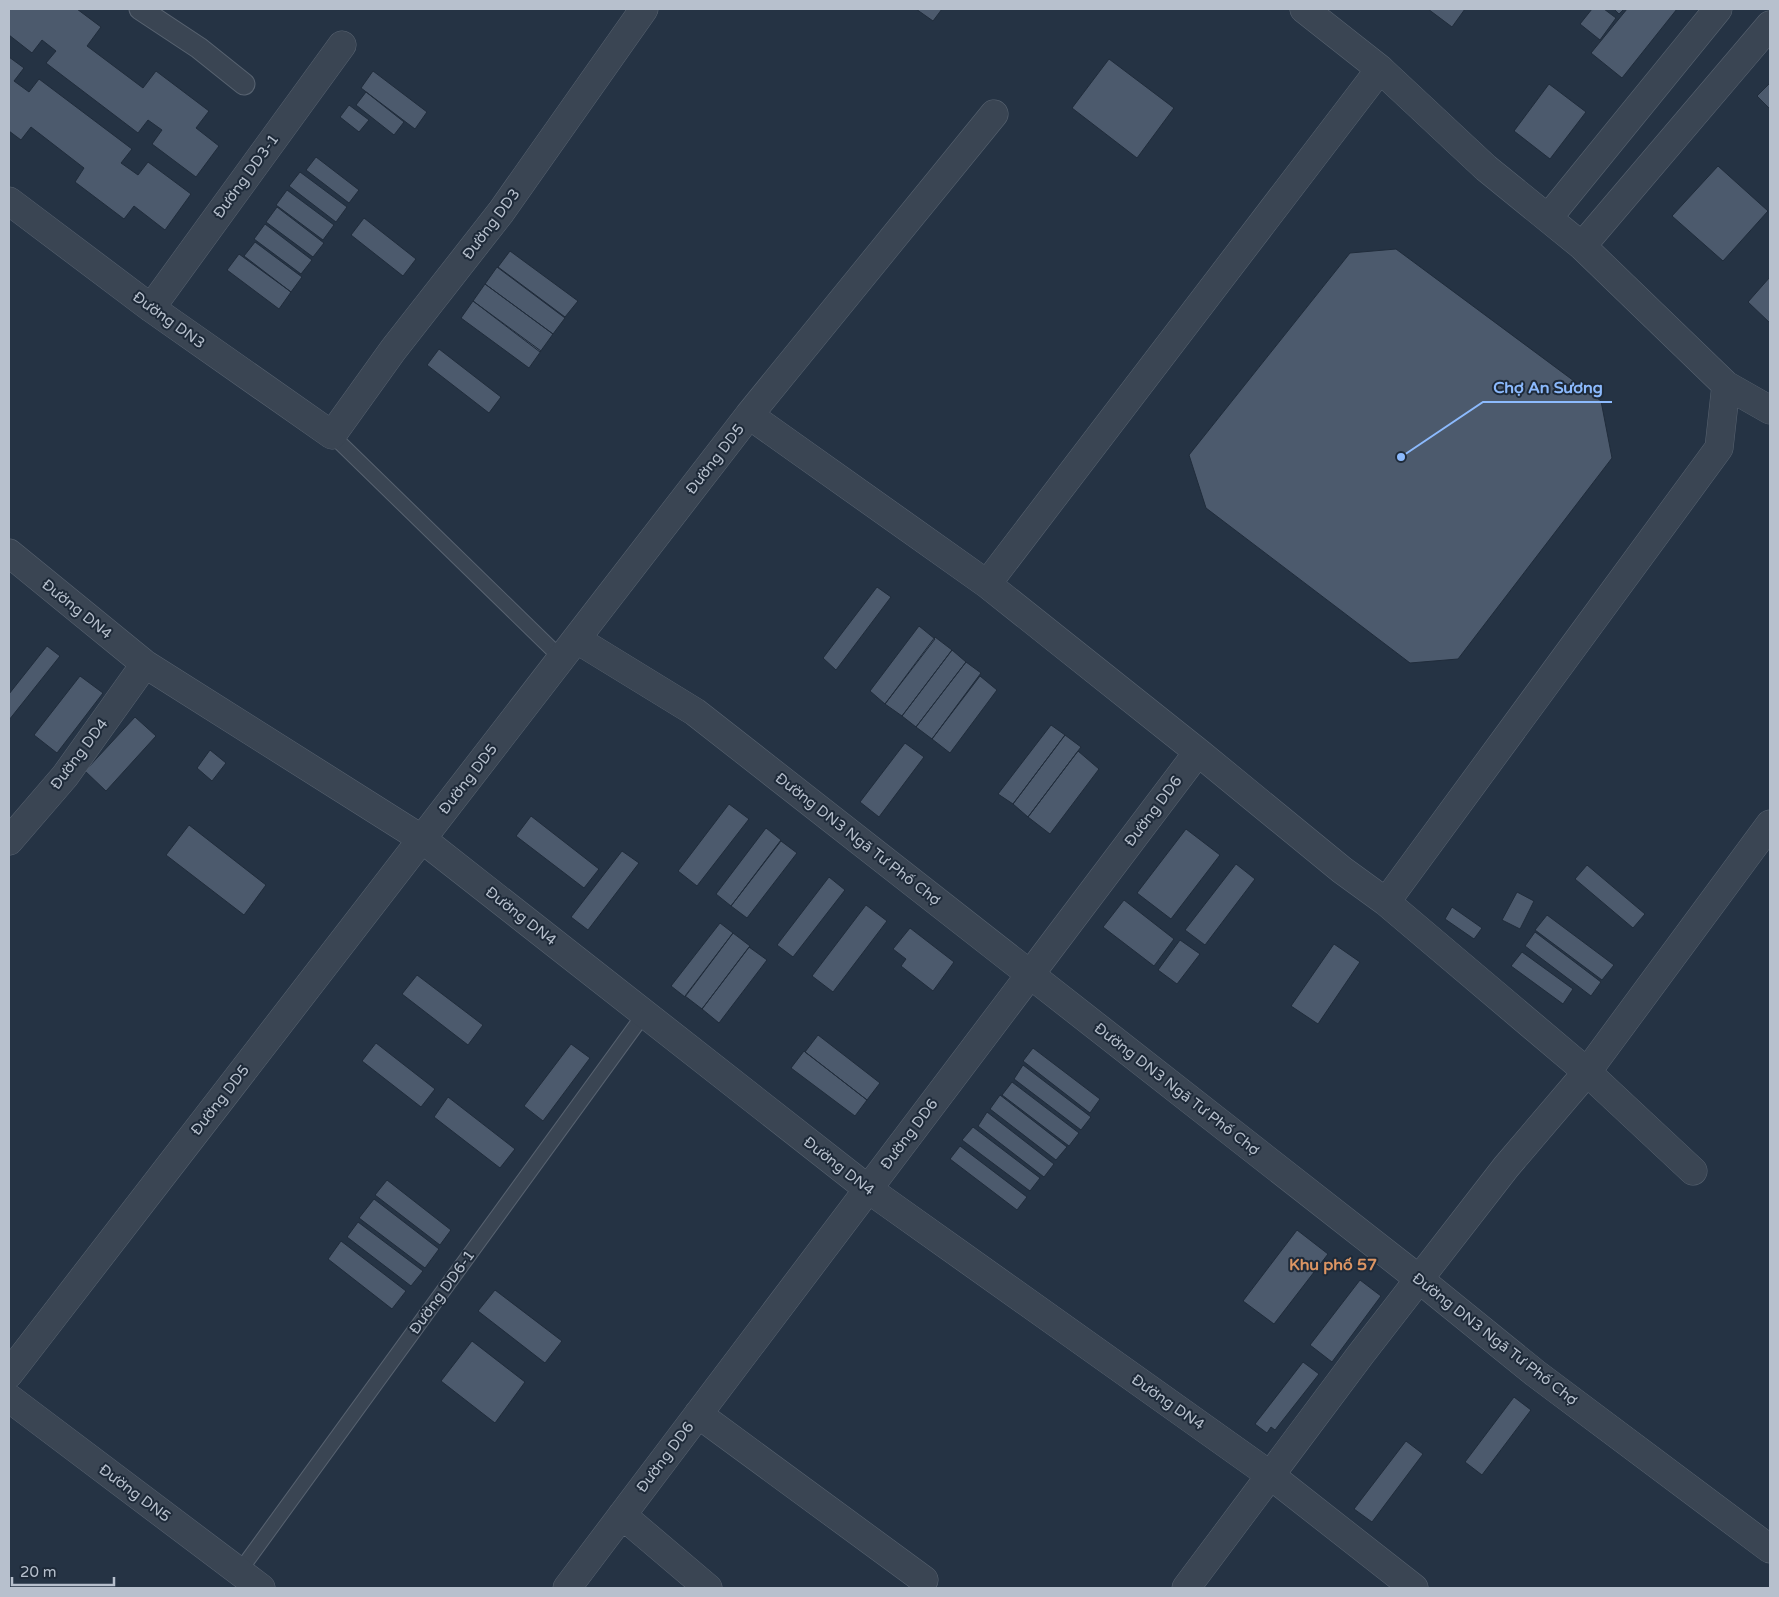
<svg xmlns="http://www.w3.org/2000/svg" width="1779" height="1597" viewBox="0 0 1779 1597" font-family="'Varela Round',sans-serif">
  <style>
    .building { fill: #4c5a6d; stroke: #202c3b }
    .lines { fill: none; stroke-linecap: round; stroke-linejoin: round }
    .service-casing { stroke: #586371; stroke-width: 16 }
    .pedestrian-casing { stroke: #586371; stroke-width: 23 }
    .minor-casing { stroke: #586371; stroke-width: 29 }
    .service { stroke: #3a4553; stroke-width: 14 }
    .pedestrian { stroke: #3a4553; stroke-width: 21 }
    .minor { stroke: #3a4553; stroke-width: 28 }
    .labels { text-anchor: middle; stroke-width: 4; stroke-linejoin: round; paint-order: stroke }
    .street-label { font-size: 15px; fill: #b7c0cd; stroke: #1e2a39 }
    .neighbourhood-label { font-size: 16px; font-weight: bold; fill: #dc9563; stroke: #1e2a39 }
    .leader { fill: none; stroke: #8cbafd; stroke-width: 2 }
    .callout-dot { fill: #8cbafd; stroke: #1e2a39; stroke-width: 2 }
    .callout-label { font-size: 16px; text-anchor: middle; font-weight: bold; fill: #8cbafd; stroke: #1e2a39; stroke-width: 4; stroke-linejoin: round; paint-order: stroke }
  </style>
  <rect width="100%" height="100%" fill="#253344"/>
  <path class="building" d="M9,9h68l24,18 -14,19 56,42 13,-17 53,40 -13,17 23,18 -23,31 -44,-33 10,-14 -14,-10 -10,13 -92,-70 10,-12 -14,-11 -10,13 -23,-18z
    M916,9h26l-9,12z
    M1428,9h37l-13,18z
    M1592,9h12l12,9 -16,22 -20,-16z
    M1614,9h10l-5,5z
    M1627,9h50l-55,69 -31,-25z
    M9,57l15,11 -10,13 15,11 10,-13 93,70 -11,14 17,12 10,-13 43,32 -26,36 -31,-24 -10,13 -49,-37 9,-14 -53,-41 -10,13 -12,-9z
    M1109,59l65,49 -37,50 -65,-50z
    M373,71l54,41 -12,17 -54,-41z
    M1770,83v26l-13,-13z
    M1549,84l37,28 -36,47 -36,-28z
    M366,92l38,30 -10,13 -38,-30z
    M349,105l20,15 -10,12 -19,-15z
    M316,157l43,33 -10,13 -43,-33z
    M1718,166l50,45 -45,50 -51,-45z
    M300,172l47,35 -11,15 -47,-36z
    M287,190l47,35 -11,15 -47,-35z
    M277,207l47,36 -11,14 -47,-35z
    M364,218l52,41 -13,17 -52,-41z
    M265,224l47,36 -11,14 -47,-35z
    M255,242l47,35 -11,15 -47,-36z
    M1396,249l205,152 11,57 -154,201 -48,4 -204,-155 -17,-53 161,-202z
    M510,251l68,50 -13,16 -67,-50z
    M239,254l52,38 -12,17 -52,-39z
    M497,267l68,51 -12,16 -68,-50z
    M1770,277v46l-22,-21z
    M485,284l68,50 -13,18 -67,-51z
    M473,301l68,50 -12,17 -68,-50z
    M439,349l62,48 -12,16 -62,-48z
    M877,587l14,10 -55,73 -13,-12z
    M919,626l16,13 -50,65 -15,-13z
    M935,637l17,13 -50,66 -17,-12z
    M47,646l13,10 -51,64v-26z
    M952,650l14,12 -50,65 -14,-11z
    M966,662l15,11 -49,66 -16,-12z
    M80,676l23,17 -46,60 -23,-18z
    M980,676l17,14 -47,63 -18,-14z
    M135,717l21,19 -50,55 -21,-20z
    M1051,725l14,10 -52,69 -15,-10z
    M1065,735l16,12 -53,70 -15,-13z
    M905,743l19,14 -45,60 -19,-15z
    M210,750l16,13 -14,18 -15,-13z
    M1078,751l21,18 -49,65 -22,-17z
    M729,804l20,15 -52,67 -19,-15z
    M531,816l68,53 -15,19 -68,-52z
    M189,825l77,60 -22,30 -78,-60z
    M766,828l15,12 -50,66 -15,-12z
    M1186,829l34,26 -49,64 -34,-26z
    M781,841l16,12 -50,65 -16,-12z
    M622,851l17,12 -51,67 -17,-13z
    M1236,864l19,15 -50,66 -20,-15z
    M1587,865l58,49 -12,14 -58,-49z
    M829,877l16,13 -52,67 -16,-12z
    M1517,892l17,9 -14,28 -18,-9z
    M1124,900l50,39 -20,27 -51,-39z
    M866,905l21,16 -54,71 -21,-16z
    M1452,907l30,21 -8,11 -29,-20z
    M1547,915l67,50 -12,15 -67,-50z
    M720,923l13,10 -48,64 -14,-11z
    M910,928l44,34 -21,29 -32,-25 5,-7 -13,-10z
    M1535,932l66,50 -10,14 -66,-50z
    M733,933l17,13 -48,63 -17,-13z
    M1180,940l20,14 -23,30 -19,-14z
    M1334,944l26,18 -42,62 -27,-18z
    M749,947l18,13 -48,63 -17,-14z
    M1522,952l51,37 -10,15 -52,-38z
    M417,975l66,50 -15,20 -66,-51z
    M818,1035l62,48 -13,17 -62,-48z
    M376,1043l59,46 -14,18 -59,-46z
    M571,1044l19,14 -47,63 -19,-15z
    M1033,1048l67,51 -10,14 -67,-52z
    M804,1051l63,49 -12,16 -64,-48z
    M1023,1065l68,52 -10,13 -67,-51z
    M1012,1082l67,51 -10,13 -67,-51z
    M1000,1095l67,52 -11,13 -66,-51z
    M448,1097l67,52 -15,19 -66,-51z
    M987,1112l67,52 -10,13 -66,-51z
    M973,1127l67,51 -10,13 -68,-51z
    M960,1146l67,51 -10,13 -67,-51z
    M387,1180l64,50 -11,15 -65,-50z
    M374,1199l65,50 -14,19 -66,-50z
    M358,1222l65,49 -12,15 -64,-49z
    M1297,1230l31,24 -54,70 -31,-23z
    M341,1241l65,50 -14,18 -64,-50z
    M1360,1280l21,16 -49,66 -22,-17z
    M495,1290l67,51 -17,22 -67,-52z
    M472,1341l53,41 -30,41 -54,-42z
    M1303,1362l16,12 -44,56 -4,-3 -4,6 -12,-9z
    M1514,1397l17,13 -49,65 -17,-13z
    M1406,1441l17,13 -51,68 -18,-13z"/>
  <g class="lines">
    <g class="service-casing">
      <path id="service" d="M332,435l229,223
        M239,1572l406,-559"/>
    </g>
    <g class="pedestrian-casing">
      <path id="pedestrian" d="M140,9l59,39 45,36"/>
    </g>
    <g class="minor-casing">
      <path id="minor" d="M1304,9l76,60
        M1380,69l106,99 96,78 144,139 -7,63 -333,454 -44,-32 -144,-118 -211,-168z
        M9,201l142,107 181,127 61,-85 108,-138 143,-203
        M1548,218l170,-209
        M1582,246l188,-221
        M151,308l191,-263
        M1726,385l44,25
        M749,415l245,-301
        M9,553l136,111 277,175 446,350 402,286 144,113
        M576,639l119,73 724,567 116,94 235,176
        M9,841l56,-65 80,-112
        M1386,902l201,170 106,99
        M9,1374l740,-959 238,169
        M9,1398l252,190
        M698,1414l226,166
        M622,1515l86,73
        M567,1588l631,-836
        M1186,1588l175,-234 145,-187 81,-95 183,-248"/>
    </g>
    <use href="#service" class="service"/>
    <use href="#pedestrian" class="pedestrian"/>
    <use href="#minor" class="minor"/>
  </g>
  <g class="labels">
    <g class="street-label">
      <text transform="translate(246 176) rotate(-54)" y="5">Đường DD3-1</text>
      <text transform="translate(491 224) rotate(-53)" y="5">Đường DD3</text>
      <text transform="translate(169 320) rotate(36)" y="5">Đường DN3</text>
      <text transform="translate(715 459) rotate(-52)" y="5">Đường DD5</text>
      <text transform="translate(77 609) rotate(39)" y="5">Đường DN4</text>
      <text transform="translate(79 754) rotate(-53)" y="5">Đường DD4</text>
      <text transform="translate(468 779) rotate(-52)" y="5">Đường DD5</text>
      <text transform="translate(1153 811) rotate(-53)" y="5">Đường DD6</text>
      <text transform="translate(858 839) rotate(38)" y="5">Đường DN3 Ngã Tư Phố Chợ</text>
      <text transform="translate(521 916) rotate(38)" y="5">Đường DN4</text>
      <text transform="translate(1177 1089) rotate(38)" y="5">Đường DN3 Ngã Tư Phố Chợ</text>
      <text transform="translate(220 1100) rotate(-52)" y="5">Đường DD5</text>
      <text transform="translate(909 1134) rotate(-53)" y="5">Đường DD6</text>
      <text transform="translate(839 1166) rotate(38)" y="5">Đường DN4</text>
      <text transform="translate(442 1292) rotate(-54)" y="5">Đường DD6-1</text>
      <text transform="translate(1495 1339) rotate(38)" y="5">Đường DN3 Ngã Tư Phố Chợ</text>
      <text transform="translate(1168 1402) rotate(35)" y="5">Đường DN4</text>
      <text transform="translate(665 1457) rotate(-53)" y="5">Đường DD6</text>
      <text transform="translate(135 1493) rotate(37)" y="5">Đường DN5</text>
    </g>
    <g class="neighbourhood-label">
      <text x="1333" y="1270">Khu phố 57</text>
    </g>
  </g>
  <path class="leader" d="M1401 457L1483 402H1612"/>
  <circle class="callout-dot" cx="1401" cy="457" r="5"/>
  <g class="callout-label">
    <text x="1548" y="393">Chợ An Sương</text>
  </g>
  <rect width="1779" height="1597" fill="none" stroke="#b7c0cd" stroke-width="20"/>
  <path d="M12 1577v8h102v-8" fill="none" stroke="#b7c0cd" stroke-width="2.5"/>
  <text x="20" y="1577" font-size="15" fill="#b7c0cd" stroke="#1e2a39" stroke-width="4" paint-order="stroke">20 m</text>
</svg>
